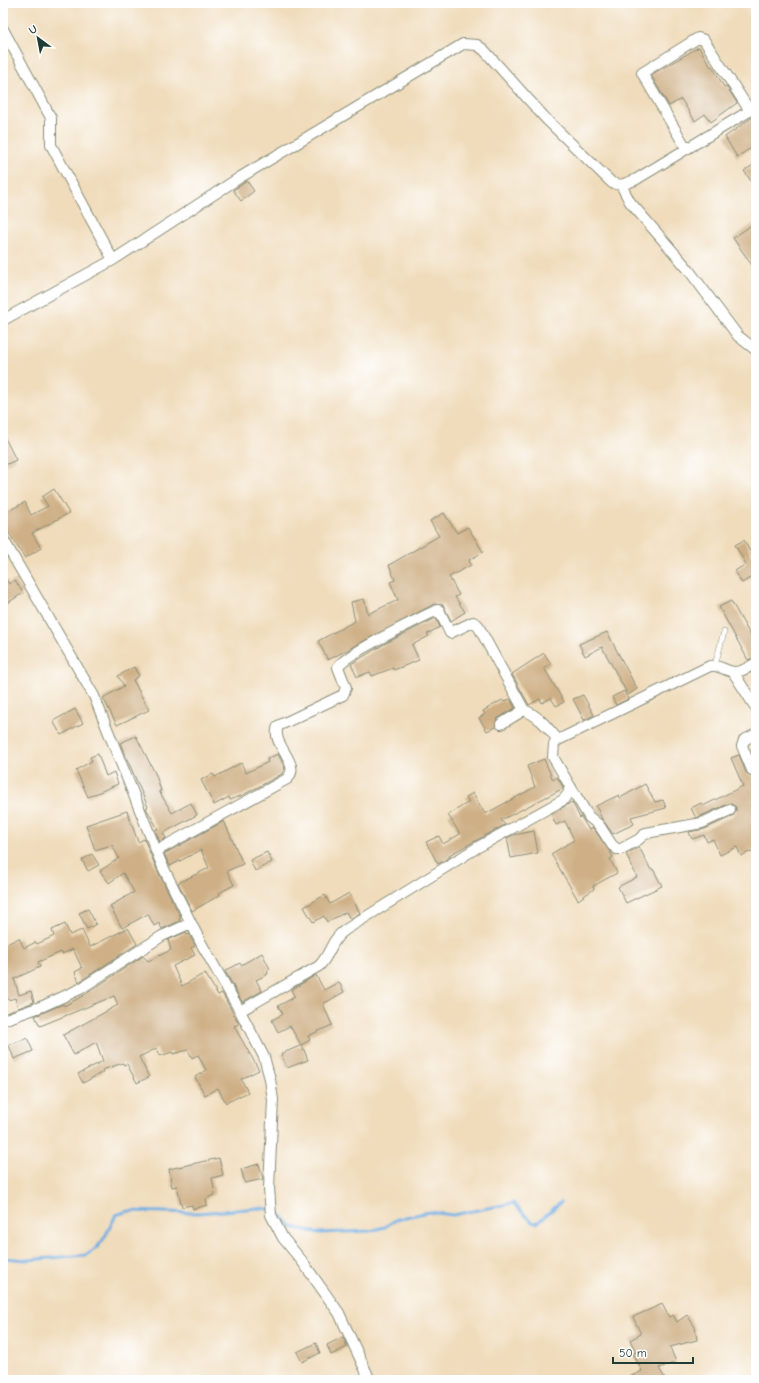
<svg xmlns="http://www.w3.org/2000/svg" width="759" height="1383" viewBox="0 0 759 1383" font-family="'Comic Neue',sans-serif">
  <style>
    .lines { fill: none; stroke-linecap: round; stroke-linejoin: round }
    .stream { stroke: #6fade2; stroke-width: 3 }
    .building { fill: #cfb086 }
    .service-casing { stroke: #888c78; stroke-width: 6 }
    .minor-casing { stroke: #888c78; stroke-width: 12 }
    .service { stroke: #fff; stroke-width: 5 }
    .minor { stroke: #fff; stroke-width: 10 }
  </style>
  <rect width="100%" height="100%" fill="#fff"/>
  <filter id="ink" filterUnits="userSpaceOnUse"><feTurbulence type="fractalNoise" baseFrequency=".025" numOctaves="2"/><feDisplacementMap in="SourceGraphic" scale="8" xChannelSelector="R" yChannelSelector="G"/><feConvolveMatrix kernelMatrix="1 2 1 2 8 2 1 2 1" color-interpolation-filters="sRGB"/></filter>
  <filter id="wash" filterUnits="userSpaceOnUse"><feTurbulence type="fractalNoise" baseFrequency=".012" numOctaves="4" result="noise"/><feDisplacementMap in="SourceGraphic" scale="16" xChannelSelector="R" yChannelSelector="G"/><feGaussianBlur stdDeviation="0.9" result="paint"/><feColorMatrix in="noise" values="0 0 0 0 0 0 0 0 0 0 0 0 0 0 0 0 0 1.4 0 .05"/><feComposite in="paint" operator="in"/></filter>
  <g filter="url(#wash)">
    <rect width="100%" height="100%" fill="#f0dcbb"/>
    <g class="lines">
      <path class="stream" d="M3,1258l25,2 57,-5c17,-6 23,-25 31,-40l12,-4 71,2 60,-5 17,2 16,17 27,6 51,-2 15,-4 12,-8 32,-7 24,3 60,-12 19,19 5,1 24,-21"/>
    </g>
    <g id="blocks">
      <path class="building" d="M699,47l12,20 1,-1 12,21 2,-1 11,17 -26,19 -6,-8 -10,7 -14,-22 -12,7 -18,-31z
        M754,116l2,4v25l-19,12 -12,-20z
        M756,163v25l-12,-17z
        M247,181l7,10 -13,10 -8,-11z
        M756,222v49l-23,-33z
        M3,434l13,26 -13,6z
        M54,489l15,24 -37,20 9,15 -16,10 -18,-28 -4,2v-18l22,-12 6,13 17,-9 -6,-9z
        M444,513l13,20 11,-6 15,25 -14,8 2,5 -22,12 10,18 -4,2 10,15 -14,9 -8,-16 -9,-1 -106,56 -10,-19 37,-20 -4,-19 13,-3 4,15 30,-14 -8,-18 5,-2 -6,-15 50,-29 -9,-15z
        M744,540l12,23v11l-14,9 -7,-12 11,-7 -11,-19z
        M3,575l6,9 6,-4 8,13 -20,13z
        M731,601l25,44v12l-8,3 -29,-53z
        M436,618l4,9 -13,7 2,2 -17,9 7,15 -25,10 -1,-2 -21,8 -2,-4 -13,5 -6,-13 35,-21z
        M607,632l30,57 -9,6 -26,-48 -17,9 -6,-12z
        M544,653l7,11 -7,4 20,34 -8,4 -5,-8 -9,5 -2,-4 -11,6 -17,-31z
        M134,667l5,9 -6,4 16,30 -32,15 -14,-27 21,-12 -6,-10z
        M624,691l4,8 -12,6 -4,-8z
        M583,695l11,20 -10,5 -11,-21z
        M510,699l5,9 -18,11 -2,8 -8,4 -8,-13 6,-4 -2,-3 19,-11 2,2z
        M75,709l8,14 -22,12 -8,-14z
        M136,736l20,39 5,16h-2l13,22 19,-10 6,12 -34,18 3,5 -6,4 -5,-12 3,-1 -12,-21 2,-1 -28,-64z
        M98,754l8,22 8,-4 4,12 -30,13 -12,-27 16,-9 -2,-4z
        M278,754l7,14 -3,6 -39,21 -13,5 -1,-3 -15,8 -13,-25 12,-6 2,3 26,-14 5,10 22,-11 -1,-3z
        M739,755l7,18 6,3 4,8v65l-15,7 -4,-9 -17,8 -7,-16 -6,3 -3,-7 -12,4 -3,-7 16,-3 28,-13 3,-5v-4l-5,-3h-3l-32,14 -5,-10 10,-5 2,3 40,-20 -12,-28z
        M544,759l9,21 4,-3 6,10 -1,2 -61,31 4,5 -56,30 1,2 -12,7 -12,-22 13,-6 4,8 17,-10 -12,-19 21,-13 -3,-5 7,-4 12,21 50,-27 -8,-21z
        M645,784l10,18 8,-2 3,8 -35,9 3,7 -21,10 -11,-15 -6,-13 23,-11 1,3z
        M572,802l8,16 1,-1 8,13 3,-2 2,1 16,23 3,5 -3,2 7,14 -24,13 1,3 -16,11 -27,-46 23,-14 -9,-19 -9,4 -5,-11z
        M127,811l11,31 6,-3 14,33 23,46 -2,1 1,2 -18,8 -3,-6 -5,3 -6,-12 -26,14 -12,-22 24,-14 -11,-19 -14,10 -9,-12 19,-13 -7,-13 -17,5 -9,-25z
        M224,821l19,43 -16,7 7,14 -15,8 1,2 -28,16 -14,-28 31,-15 -8,-18 -31,16 -6,-12z
        M534,831l4,22 -27,5 -4,-20 6,-3z
        M639,847l12,23 2,-1 9,17 -36,17 -8,-16 19,-10 -11,-23z
        M267,852l5,10 -17,9 -5,-11z
        M92,854l7,11 -11,6 -6,-11z
        M349,893l11,20 -10,6 -4,-7 -19,10 -3,-6 -11,6 -9,-15 21,-12 5,9z
        M88,909l8,15 -9,5 -8,-16z
        M65,924l5,11 12,-5 8,17 38,-19 9,16 -58,38 -4,-10 7,-4 -9,-19 -11,5 -1,-2 -23,10 2,5 -26,12 5,16 12,-4 3,11 -16,6 -3,-10 -7,2 -5,-19v-35l16,-8 5,10 12,-6 1,2 17,-8 -2,-6z
        M186,932l1,3 2,-1 6,12 -4,2 4,7 -22,11 9,20 23,-13 13,22 4,-2 17,31 -5,2 25,44 -18,9 7,13 -22,11 -8,-15 -13,7 -10,-18 11,-7 -8,-15 -6,3 -4,-8 -15,4 -1,-2 -12,4 -3,-8 -18,9 10,20 -12,6 -10,-19 -3,1 -1,-2 -21,7 1,2 -20,11 -5,-9 25,-13 -7,-19 -22,13 -11,-20 55,-30 -4,-9 -74,30 -5,-10 28,-12 1,2 22,-12 57,-38 5,5 23,-11 -3,-10z
        M262,953l8,16 -3,2 1,3 -12,6 6,11 -20,11 -17,-31 15,-8 1,2z
        M316,975l8,15 15,-8 5,10 -21,12 9,21 -24,11 2,4 -9,5 -11,-19 -12,6 -6,-12 11,-6 -5,-8 17,-9 -4,-7z
        M27,1038l6,13 -19,8 -5,-14z
        M302,1045l6,15 -21,8 -6,-14z
        M219,1158l4,17 -11,3 3,16 -9,5 1,6 -14,4 -1,-4 -10,2 -5,-21 -5,1 -3,-18z
        M259,1164l4,15 -18,4 -4,-14z
        M662,1304l7,13 4,-2 4,7 10,-7 8,12 2,13 -27,7 6,15 -17,6 7,12h-43l19,-9 -9,-18 3,-1 -6,-12 11,-6 -8,-17z
        M343,1337l4,10 -16,8 -4,-10z
        M316,1343l4,10 -18,9 -5,-10z"/>
    </g>
  </g>
  <g filter="url(#ink)">
    <use href="#blocks" fill-opacity="0" stroke="#888c78" stroke-width="1"/>
    <g class="lines">
      <g class="service-casing">
        <path id="service" d="M715,665l9,-33"/>
      </g>
      <g class="minor-casing">
        <path id="minor" d="M3,29l48,89v27l62,115
          M686,148l-44,-75 56,-35 6,2 46,71
          M621,185l9,17 58,67 50,67 18,14
          M3,320l110,-60 126,-82 224,-134 14,1 7,5 63,70 65,63 9,2 14,-5 121,-73
          M3,539l91,157 68,169 39,78 39,68 24,46 6,22 3,21 -4,88 2,27 12,23 19,23 37,52 31,67
          M733,672l23,36
          M501,724l23,-14c15,6 24,18 34,30
          M752,770l-10,-24 2,-6 12,-6
          M570,786l19,31 10,8 13,20 5,4h4l17,-9 8,-7 56,-10 28,-13
          M156,851l131,-72c16,-15 -17,-34 -9,-53l65,-31 3,-7 -8,-21c5,-12 83,-49 99,-57h2l11,23 23,-11 4,2 47,86
          M240,1011l79,-45c12,-12 11,-25 26,-36l133,-83 85,-47 5,-6 2,-8 -17,-29 1,-13 4,-4 152,-74c9,-2 16,6 25,6 7,0 14,-5 21,-9
          M3,1020l40,-14 37,-17 82,-53 29,-13"/>
      </g>
      <use href="#service" class="service"/>
      <use href="#minor" class="minor"/>
    </g>
  </g>
  <rect width="759" height="1383" fill="none" stroke="#fff" stroke-width="16"/>
  <g transform="translate(38 38) rotate(328)" stroke="#ffffff" stroke-width="3" paint-order="stroke">
  <path d="M0-3L7 15L0 10L-7 15Z" fill="#1f3d34"/>
  <text y="-6" font-size="11" font-weight="bold" text-anchor="middle" fill="#1f3d34">U</text>
  </g>
  <path d="M613 1357v6h80v-6" fill="none" stroke="#1f3d34" stroke-width="2"/>
  <text x="619" y="1357" font-size="12" fill="#1f3d34" stroke="#ffffff" stroke-width="3" paint-order="stroke">50 m</text>
</svg>
